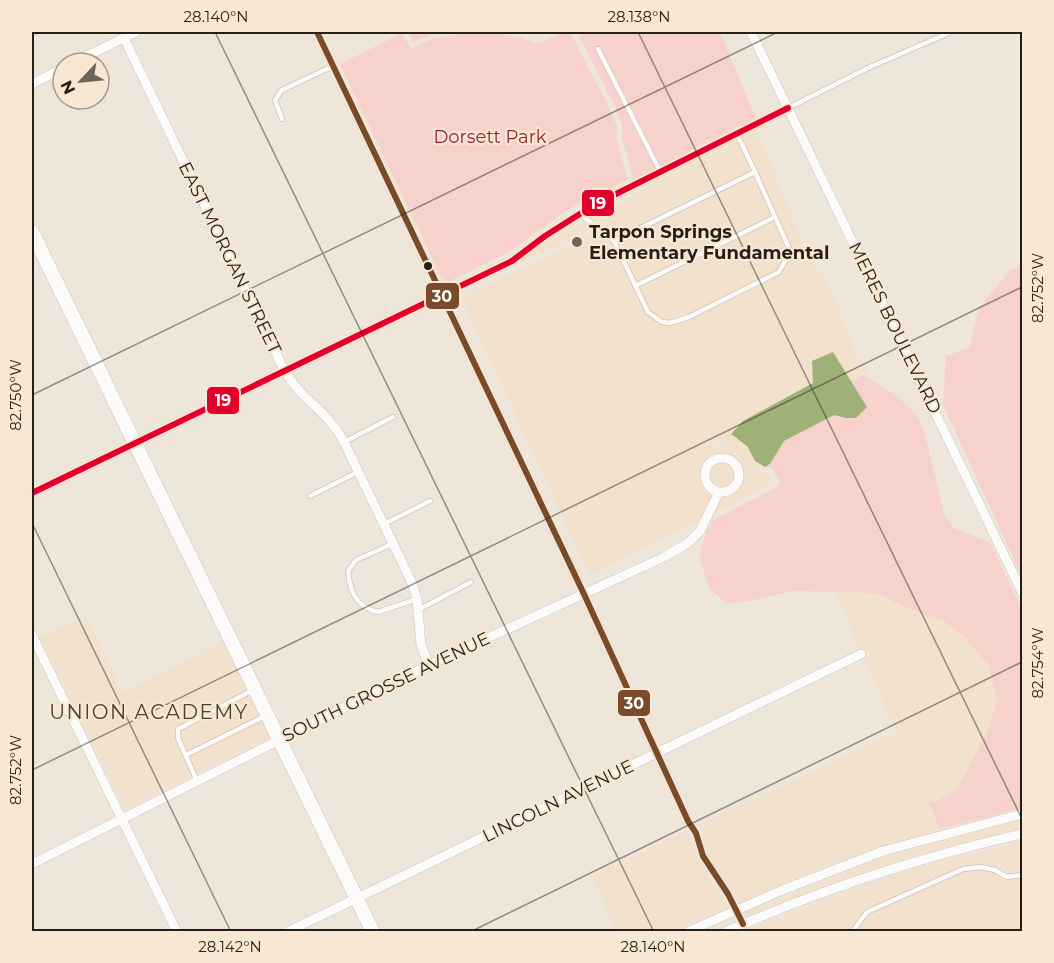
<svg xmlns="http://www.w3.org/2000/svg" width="1054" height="963" viewBox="0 0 1054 963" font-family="Montserrat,sans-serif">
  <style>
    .built { fill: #f1e1cd }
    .green { fill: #f7d1cc }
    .water { fill: #9eb278 }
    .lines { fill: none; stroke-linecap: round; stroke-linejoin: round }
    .lane-casing { stroke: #c9c2b9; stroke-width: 6 }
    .street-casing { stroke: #c9c2b9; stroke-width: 10 }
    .secondary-casing { stroke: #c9c2b9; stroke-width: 15 }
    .lane { stroke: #fdfbfa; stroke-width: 4.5 }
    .street { stroke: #fdfbfa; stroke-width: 9 }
    .secondary { stroke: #fdfbfa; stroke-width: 14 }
    .bus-1-casing { stroke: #f7e7d3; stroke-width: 10 }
    .bus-2-casing { stroke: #f7e7d3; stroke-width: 10 }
    .bus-1 { stroke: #7a4b2a; stroke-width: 6 }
    .bus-2 { stroke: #e4002b; stroke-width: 6 }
    .ticks { fill: none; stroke: #251f18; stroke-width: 1.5; stroke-opacity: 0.45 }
    .poi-dot { fill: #6c655c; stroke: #f7e7d3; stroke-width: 2 }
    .bus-dot { fill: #251f18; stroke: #f7e7d3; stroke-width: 2 }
    .labels { text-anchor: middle; stroke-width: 4.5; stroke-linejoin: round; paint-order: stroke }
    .park-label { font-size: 18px; fill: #8f2430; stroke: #f7e7d3 }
    .poi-label { font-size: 18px; font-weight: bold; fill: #251f18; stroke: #f7e7d3; text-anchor: start }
    .street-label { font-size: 18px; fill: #251f18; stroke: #f7e7d3 }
    .neighbourhood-label { font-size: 20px; letter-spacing: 1.5px; fill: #4e4130; stroke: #f7e7d3 }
    .line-badge { stroke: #f7e7d3; stroke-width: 2 }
    .badge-label { font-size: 16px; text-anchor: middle; font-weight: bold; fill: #fff }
    .neatline { fill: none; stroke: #251f18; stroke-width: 2 }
    .ticks-label { font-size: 15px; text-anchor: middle; fill: #251f18 }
  </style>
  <rect width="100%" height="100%" fill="#efe6db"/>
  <path class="built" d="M757,130l52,127 18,25 17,40 9,27 17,23 -19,10 -18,-30 -20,31 -82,51 16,12 8,15 9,7h-14l-19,-23 -22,-5 -7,2 -103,-209 -5,-2h-6l-76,36 30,-22 70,-37 50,-30z
    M597,234l106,213 8,-3 22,4 17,23h16l8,12 -184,93 -129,-279 132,-62z
    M835,592l39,1 41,18 29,10 21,16 24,29 8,34 -7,28 -33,62 -28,13 11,26 -94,29 -107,44 -30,-49 -10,-28 197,-94 -32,-72 6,-3 -5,-10 -6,2z
    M85,613l37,79 102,-52 46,98 -145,72 -85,-173z
    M1022,820v8l-99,25 -55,18 -122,45 -2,-3 140,-56z
    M687,831l10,28 30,48 -53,24h-57l-26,-54z
    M1022,840v91l-282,1 132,-50 54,-17z"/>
  <path class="green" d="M408,32h32l-27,10z
    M468,32c26,-1 47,3 71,12l23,-12h8l40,77 7,18 -1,11 12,41 -59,30 -60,43 -61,30 -7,-5 -101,-213 62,-31 9,16 21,-10z
    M577,32h143l36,86 -124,62 1,-3 -11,-40v-12l-7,-18z
    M1022,265v312l-79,-172 3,-49 23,-8 11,-42 30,-35z
    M864,375l32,20 21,20 8,19 19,80 10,14 37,15 31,67v198l-82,21 -11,-27h4l24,-12 32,-62 8,-27 -8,-35 -24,-29 -21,-16 -29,-10 -41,-18 -83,-2 -37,9 -27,4 -17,-15 -11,-31 7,-26 7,-12 64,-33 2,-8 -8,-11h-7l6,-4 14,-23 50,-27 12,4 21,-11 -16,-25z"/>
  <path class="water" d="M833,352l34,55 -11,11h-10l-12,-3 -50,26 -14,23 -5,3 -10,-6 -8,-15 -16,-12 12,-13 70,-38 -1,-22z"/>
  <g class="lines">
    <g class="lane-casing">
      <path id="lane" d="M598,49l63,124
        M788,108l80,-40 83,-36
        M282,119l-7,-19 7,-10 51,-24
        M580,214l34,27 141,-69 -18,-38
        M614,241l34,71 14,10 8,1 19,-6 90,-45 11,-20 -2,-6 -33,-74
        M635,286l140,-69
        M344,442l49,-25
        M310,496l48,-24
        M384,524l46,-23
        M392,544l-36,16 -8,11c2,21 8,36 30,41l39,-13
        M418,610l53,-28
        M186,755l79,-39
        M197,781l-19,-43v-9l75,-39
        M852,932l15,-20 96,-43 18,-2 14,3 12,7 15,-2"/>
    </g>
    <g class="street-casing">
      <path id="street" d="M317,32l266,560 105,229 8,12 7,23 25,38 15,30
        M751,32l271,560
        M124,38l160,332c16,29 45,42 60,72l68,141 5,16 4,46 8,20
        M73,63l63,-31
        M32,84l31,-16
        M705 475a17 17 0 1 1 34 0a17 17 0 1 1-34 0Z
        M32,493l480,-232 33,-25 49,-31 194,-97
        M32,635l145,297
        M32,864l397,-199 235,-108 24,-14 12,-12 19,-39
        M287,932l574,-278
        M687,932l93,-41 103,-40 139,-37
        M725,932c95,-42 196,-75 297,-98"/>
    </g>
    <g class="secondary-casing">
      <path id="secondary" d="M32,232l341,700"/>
    </g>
    <use href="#lane" class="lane"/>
    <use href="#street" class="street"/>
    <use href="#secondary" class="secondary"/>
    <g class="bus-1-casing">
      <path id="bus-1" d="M317,32l266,560 105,229 8,12 7,23 25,38 15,30"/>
    </g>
    <g class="bus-2-casing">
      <path id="bus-2" d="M32,493l480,-232 33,-25 49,-31 194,-97"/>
    </g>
    <use href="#bus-1" class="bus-1"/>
    <use href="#bus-2" class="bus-2"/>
  </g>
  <path class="ticks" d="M215,32l439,900M638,32l384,787M32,395l746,-363M32,523l199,409M32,770l990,-483M470,932l552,-270"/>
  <circle class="poi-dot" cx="577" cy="242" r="6"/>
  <circle class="bus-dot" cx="428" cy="266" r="5"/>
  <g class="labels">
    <g class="park-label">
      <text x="490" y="143">Dorsett Park</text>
    </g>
    <g class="poi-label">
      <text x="589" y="238">Tarpon Springs<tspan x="589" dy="21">Elementary Fundamental</tspan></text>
    </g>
    <g class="street-label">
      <text transform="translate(230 258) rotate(64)" y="6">EAST MORGAN STREET</text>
      <text transform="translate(895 328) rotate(64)" y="6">MERES BOULEVARD</text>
      <text transform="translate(386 687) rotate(-26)" y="6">SOUTH GROSSE AVENUE</text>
      <text transform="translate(558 801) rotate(-26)" y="6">LINCOLN AVENUE</text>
    </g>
    <g class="neighbourhood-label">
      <text x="149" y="719">UNION ACADEMY</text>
    </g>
  </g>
  <g class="line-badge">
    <rect x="581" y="189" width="34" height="28" rx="6" fill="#e4002b"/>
    <rect x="425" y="282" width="35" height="28" rx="6" fill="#7a4b2a"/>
    <rect x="206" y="386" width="34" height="29" rx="6" fill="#e4002b"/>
    <rect x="617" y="689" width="34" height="28" rx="6" fill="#7a4b2a"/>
  </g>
  <g class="badge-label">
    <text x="598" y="209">19</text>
    <text x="442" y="302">30</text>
    <text x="223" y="406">19</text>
    <text x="634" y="709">30</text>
  </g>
  <rect width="1054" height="963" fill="none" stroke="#f7e7d3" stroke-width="66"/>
  <g transform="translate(81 81) rotate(244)"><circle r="28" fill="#f7e7d3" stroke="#a39788" stroke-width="1.5"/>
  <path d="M0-4.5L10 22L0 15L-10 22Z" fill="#6c655c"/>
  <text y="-9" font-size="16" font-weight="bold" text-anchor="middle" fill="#251f18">N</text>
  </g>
  <rect x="33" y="33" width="988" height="897" class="neatline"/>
  <g class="ticks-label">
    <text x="216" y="22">28.140°N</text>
    <text x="639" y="22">28.138°N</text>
    <text transform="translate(1038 288) rotate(-90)" y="5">82.752°W</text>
    <text transform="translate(16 395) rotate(-90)" y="5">82.750°W</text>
    <text transform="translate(1038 663) rotate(-90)" y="5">82.754°W</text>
    <text transform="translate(16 770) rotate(-90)" y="5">82.752°W</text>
    <text x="230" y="952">28.142°N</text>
    <text x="653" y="952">28.140°N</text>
  </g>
</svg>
